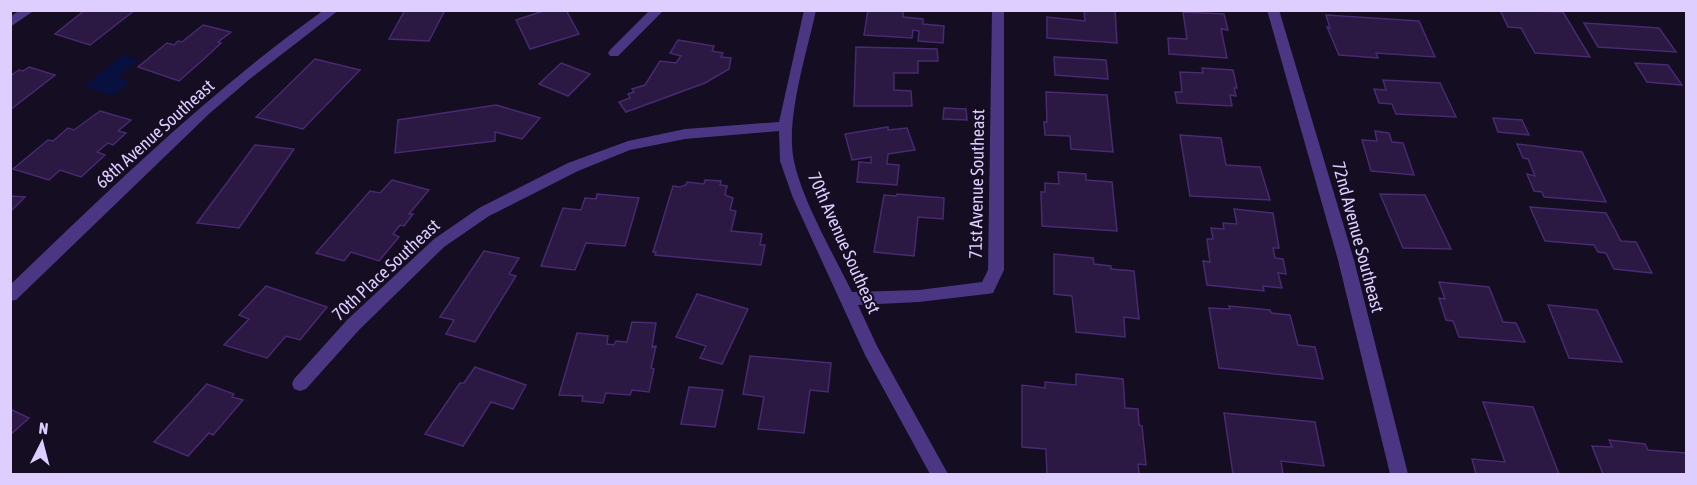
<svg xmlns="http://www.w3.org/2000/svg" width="1697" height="485" viewBox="0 0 1697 485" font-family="'Asap Condensed',sans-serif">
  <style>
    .water { fill: #081040 }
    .building { fill: #2b1843; stroke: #472a70; stroke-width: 1.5 }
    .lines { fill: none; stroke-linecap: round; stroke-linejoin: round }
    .minor { fill: #4a3682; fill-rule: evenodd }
    .labels { text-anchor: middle; stroke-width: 4.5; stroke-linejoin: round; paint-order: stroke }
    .street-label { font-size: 18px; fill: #decdff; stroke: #150d22 }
  </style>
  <rect width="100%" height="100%" fill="#150d22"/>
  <path class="water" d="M123,55l16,5 -21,17 12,5 -17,14 -29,-10z"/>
  <path class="building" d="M85,10h50l-45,35 -35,-11z
    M405,10h40l-16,31 -40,-2z
    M546,10h20l13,24 -49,15 -14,-29z
    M868,10h35v7l20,2v5l21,2 -1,17 -25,-2 1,-10 -6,-1 -1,8 -48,-3z
    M1084,10h31l2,33 -70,-5v-21l38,4z
    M1500,10l63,2 27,45 -55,-4 -14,-25 -13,-1z
    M1183,12l41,2 4,16 -7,-1 6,29 -58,-4 -1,-16 19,1z
    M1326,15l93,6 16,36 -59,-4 2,5 -39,-3 -12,-28 3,1z
    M1584,23l75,5 17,24 -78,-5z
    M203,25l28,7 -13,10 3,1 -16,15 -26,23 -41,-14 29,-24 7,2 4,-4 4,1z
    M678,40l36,6 -2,5 11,2 -2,4 10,1 -2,11 -24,14 -79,29 -7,-10 11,-4 -2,-4 6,-2 -2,-3 13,-4 15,-24 16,2 5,-7 -11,-3z
    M856,47l81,2 1,12h-20v12h-24v17l17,1 1,15h-58z
    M1054,57l52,3 2,19 -53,-4z
    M315,59l45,11 -57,59 -47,-12z
    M561,63l29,11 -22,22 -29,-12z
    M1635,63l33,2 14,20 -35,-3z
    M29,67l26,8 -45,35v-34l9,-6 4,1z
    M1202,68l31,2 4,18h-3l2,8 -6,-1 2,11 -55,-3 -2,-11h7l-2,-20 23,1z
    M1383,80l57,3 16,34 -60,-3 -4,-10 -13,-1 -5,-14 12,1z
    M1046,92l61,3 6,57 -42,-3 -1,-13 -25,-1 -1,-13h3z
    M496,105l44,13 -18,21 -27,-7v9l-100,12 3,-33z
    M944,108l22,1 1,11 -24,-1z
    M100,111l31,9 -13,11 8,2 -13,12 -5,-2 -11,9 8,3 -24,22 -21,-7 -11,10 -36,-11 35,-29 5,1 15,-13 6,2z
    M1493,118l29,2 7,15 -31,-3z
    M888,127v3l19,-2 8,22 -27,4 -1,10 12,1 -2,20 -40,-3 2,-20 12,1v-6l-19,3 -7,-26z
    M1375,131l14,2 3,9 11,1 11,32 -43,-4 -9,-31 15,1z
    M1180,135l41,3 5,27 34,2 10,33 -80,-4z
    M1517,144l65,8 24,50 -62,-5 -2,-5 -8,-1 -7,-17 8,2 -7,-17 -5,-1z
    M255,145l39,4 -55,79 -42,-5z
    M1058,172l28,2v6l26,2 5,49 -75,-5 -1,-34h4v-9l14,1z
    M392,180l37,10 -20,24h4l-9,12 -4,-1 -7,9 6,3 -20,24 -28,-9 -7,9 -28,-8 54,-62 10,2z
    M705,180l16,1 -1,4 7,1 -2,9 8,3 -3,12 6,1 -5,20 31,3 -2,11h5l-4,20 -106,-10 1,-3h-3l20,-66 7,1 6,-2 1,-3 17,2z
    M597,194l42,4 -14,48 -39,-3 -11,27 -34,-4 22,-58 18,2 4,-12 11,1z
    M897,194l47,4 -1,21 -25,-2 -4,39 -40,-4 10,-57 12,1z
    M1380,194l45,1 26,54 -48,-1z
    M10,196l15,1 -15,15z
    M1530,207l76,6 15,28 15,1 16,31 -38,-4 -8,-16 -8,-1 -4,-7 -49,-4z
    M1234,209l39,4 6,35h-6l2,10 8,1 3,15 -8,-1 4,15 -19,-2 1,5 -57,-6 -4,-24 7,1 -3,-23h6l-2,-11 13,1 -1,-6 14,1z
    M484,251l35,7 -10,16 7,2 -41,66 -29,-8 8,-14 -14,-3z
    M1054,254l39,4 1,6 17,2v3l23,2 5,48 -15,-2 1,20 -49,-5 -4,-36 -18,-2z
    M1439,282l50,5 14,35 13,1 9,19 -66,-5 -6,-16 -7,-1 -7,-22 6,1z
    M266,286l61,21 -27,33 -14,-4 -19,22 -43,-13 25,-26 -10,-4z
    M697,294l51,15 -26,55 -22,-6 6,-12 -30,-9z
    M1548,305l49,5 25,52 -53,-4z
    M1229,306l41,4 1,3 19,2 8,30 17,2 8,32 -104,-11 -10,-60 21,1z
    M632,322l24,1 -4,24 4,-1 -5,22 3,1 -5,23 -17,-2 -2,5 -24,-2 -3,10 -21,-2 1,-5 -24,-1 18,-62 31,3 -1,8 7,1 2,-4 11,1z
    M750,356l81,7 -3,29 -18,-2 -6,43 -46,-4 6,-32 -21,-3z
    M475,367l51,18 -13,24 -22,-7 -28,44 -38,-12 35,-51h4z
    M1076,374l47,5 2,29 13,1 1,16 3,1 4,39 -8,-1 1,10h-92l-1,-25 -24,-2v-62l23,3v-6l31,3z
    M207,384l27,10 -2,3 11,3 -30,35 -4,-2 -21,23 -34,-14z
    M689,387l34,3 -8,37 -34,-3z
    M1483,402l50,5 26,67h-83l-4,-15 33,3z
    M10,409l19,9 -19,17z
    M1224,413l91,9 9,44 -43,-5 2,13h-50z
    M1609,440l36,4 3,6 38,3v21h-83l-11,-28 20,1z"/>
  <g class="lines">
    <path class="minor" d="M20,10h15l-25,17v-10z
      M324,10h15l-88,68 -41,35 -194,187 -6,1v-16c101,-97 200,-194 314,-275z
      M650,10h14l-46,46h-8l-2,-3 2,-3z
      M804,10h12c-9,43 -31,109 -22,151 8,39 40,94 58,131l67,-2 63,-8 6,-12 4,-260h12v260l-11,23 -6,1 -68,8 -61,3 19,41 71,128h-18l-65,-119 -72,-157 -13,-37 -1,-30 -94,8 -55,11 -52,21 -89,45 -45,31 -85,83 -53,59 -6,2 -6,-2 -2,-5 2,-5 53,-59 87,-81 45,-31 89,-45 60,-22 57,-12 94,-7z
      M1267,10h12l75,250 54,214h-18l-52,-214z"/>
  </g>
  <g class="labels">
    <g class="street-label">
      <text transform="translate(155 134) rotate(-42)" y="6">68th Avenue Southeast</text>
      <text transform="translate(977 184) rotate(-89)" y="6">71st Avenue Southeast</text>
      <text transform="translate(1358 237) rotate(75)" y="6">72nd Avenue Southeast</text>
      <text transform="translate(844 243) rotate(66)" y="6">70th Avenue Southeast</text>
      <text transform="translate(386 270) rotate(-43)" y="6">70th Place Southeast</text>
    </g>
  </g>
  <rect width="1697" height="485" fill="none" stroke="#decdff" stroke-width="24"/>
  <g transform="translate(42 443) rotate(6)" stroke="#150d22" stroke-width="4.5" paint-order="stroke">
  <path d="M0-4.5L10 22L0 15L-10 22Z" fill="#decdff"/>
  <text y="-9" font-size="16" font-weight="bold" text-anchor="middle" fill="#decdff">N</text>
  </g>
</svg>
